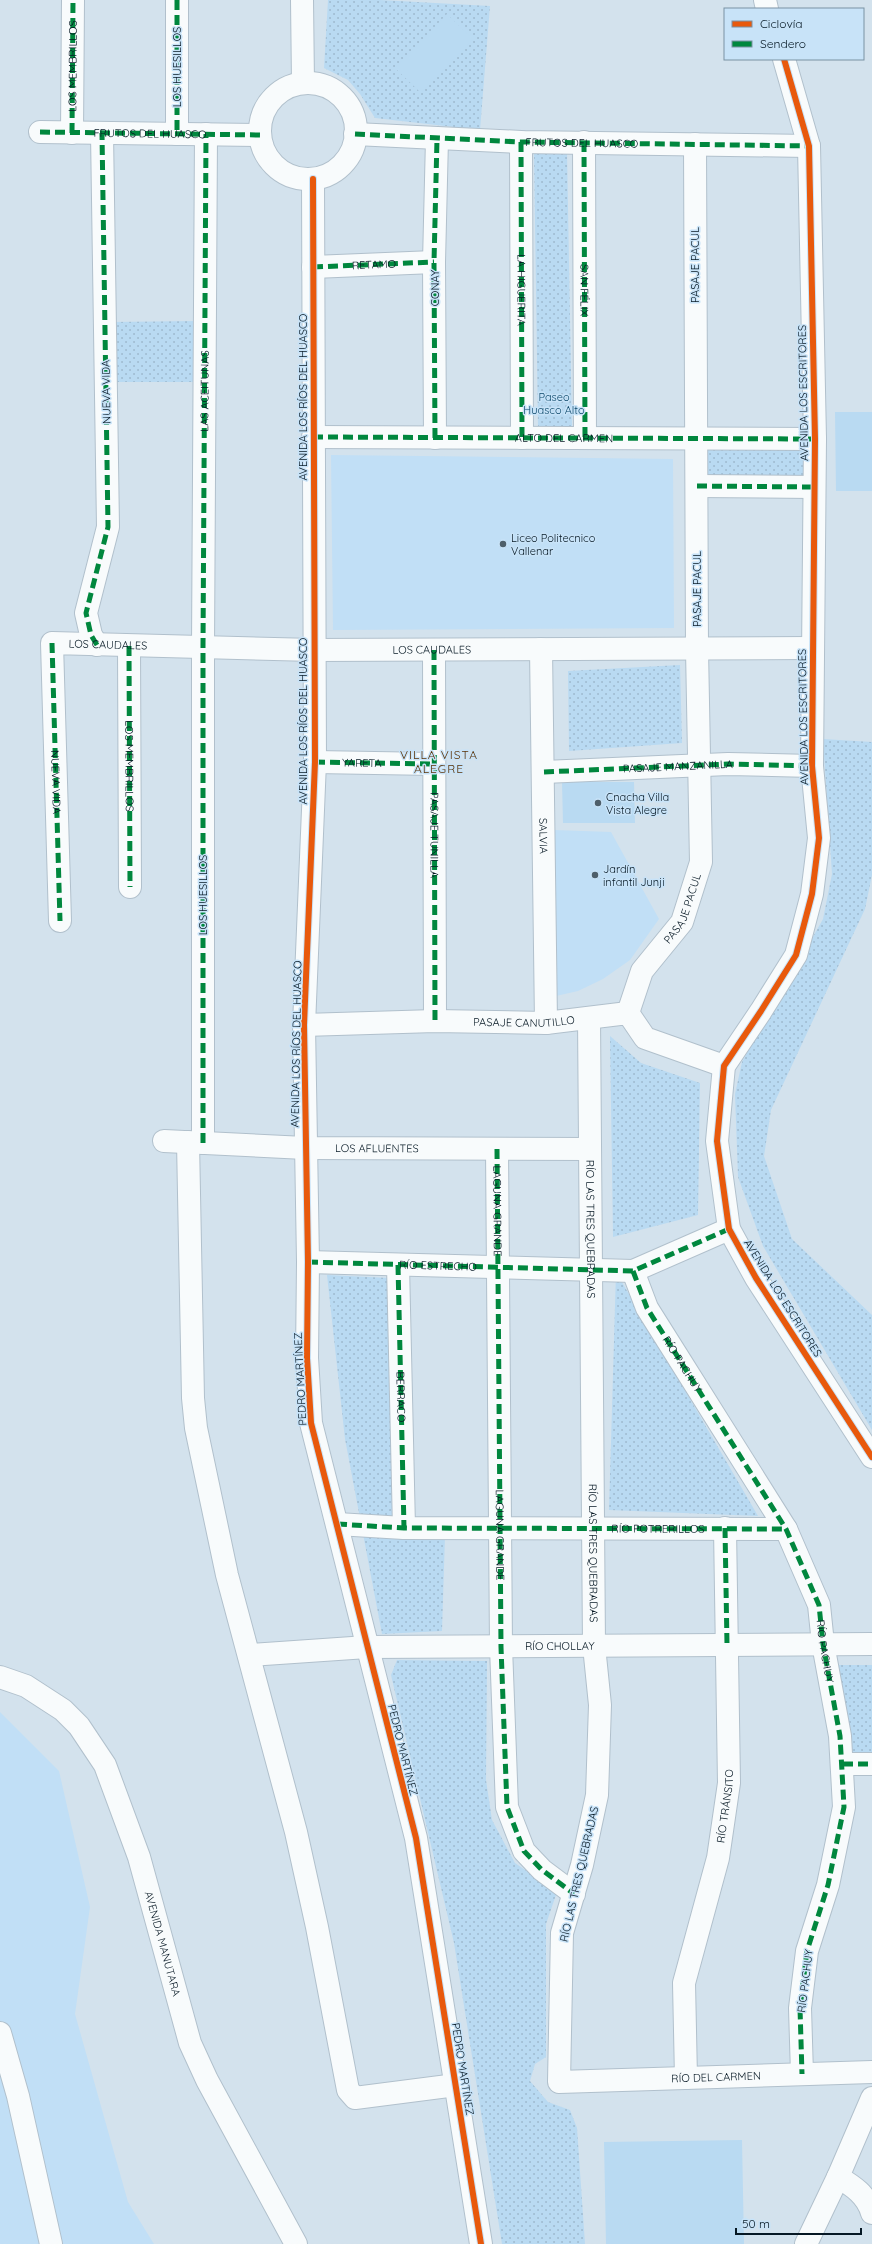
<svg xmlns="http://www.w3.org/2000/svg" width="872" height="2244" viewBox="0 0 872 2244" font-family="Quicksand,sans-serif">
  <style>
    .built { fill: #c1dff6 }
    .grass { fill: url(#grass-dots) }
    .garden { fill: #b9daf2 }
    .lines { fill: none; stroke-linecap: round; stroke-linejoin: round }
    .minor-casing { stroke: #b1c0cc; stroke-width: 24 }
    .major-casing { stroke: #b1c0cc; stroke-width: 24 }
    .minor { stroke: #f8fbfc; stroke-width: 22 }
    .major { stroke: #f8fbfc; stroke-width: 22 }
    .quiet { stroke: #00873e; stroke-width: 5; stroke-dasharray: 10 5; stroke-linecap: butt }
    .cycleway-casing { stroke: #c8e3f8; stroke-width: 8 }
    .cycleway { stroke: #e8590c; stroke-width: 6 }
    .poi-dot { fill: #4e5f6a; stroke: #c8e3f8; stroke-width: 1.5 }
    .labels { text-anchor: middle; stroke-width: 3; stroke-linejoin: round; paint-order: stroke }
    .street-label { font-size: 11px; fill: #061824; stroke: #c8e3f8 }
    .park-label { font-size: 11px; fill: #0b4769; stroke: #c8e3f8 }
    .poi-label { font-size: 11px; fill: #061824; stroke: #c8e3f8; text-anchor: start }
    .neighbourhood-label { font-size: 12px; letter-spacing: 1px; fill: #5b3206; stroke: #c8e3f8 }
  </style>
  <defs>
    <pattern id="grass-dots" width="8" height="8" patternUnits="userSpaceOnUse"><rect width="8" height="8" fill="#b9daf2"/><path d="M2 2h.1M6 6h.1" fill="none" stroke="#9ebacf" stroke-width="1.8" stroke-linecap="round"/></pattern>
  </defs>
  <rect width="100%" height="100%" fill="#d3e2ed"/>
  <path class="built" d="M331,455l342,4 1,169 -341,2z
    M554,830l57,2 48,87 -29,41 -27,19 -25,12 -22,5z
    M0,1712l59,59 31,136 -15,107 53,188 26,42h-154z"/>
  <path class="grass" d="M328,0h52l110,6 -10,124 -105,-12 -15,-24 -12,-14 -24,-12z
    M534,152h33l5,275h-34z
    M199,321v61h-88l-1,-60z
    M698,440h116l-1,46 -115,-1z
    M680,665l2,78 -113,8 -1,-80z
    M823,739l49,3v133l-7,34 -94,201 -7,46 28,83 80,76v115l-109,-184 -25,-69 -3,-83 7,-32 81,-143 9,-45z
    M610,1036l31,27 59,20 -2,132 -85,22z
    M616,1272l142,244 -149,-6z
    M327,1275l62,3 7,255 49,3 -3,95 -60,3 -37,-195z
    M397,1660l90,1 -1,119 6,40 23,43 42,29 -11,32v133l-11,7 -5,17 18,21 22,8 7,18 8,116h-83l-48,-301 -63,-268z
    M837,1665h35v90h-26z"/>
  <path class="garden" d="M447,14l26,25 -52,54 -26,-25z
    M835,412h37v79h-36z
    M562,782h72l1,41h-72z
    M742,2140l2,104h-138l-2,-102z"/>
  <g class="lines">
    <g class="minor-casing">
      <g id="minor">
        <path d="M177,0v134"/>
        <path d="M302,0l1,83"/>
        <path d="M765,0l2,9"/>
        <path d="M784,59l25,87 6,293 -3,327 7,72 -7,56 -16,61 -35,56 -37,55 -7,75 12,88 27,49 116,179"/>
        <circle cx="308" cy="131" r="48"/>
        <path d="M40,132l220,3"/>
        <path d="M72,133l1,-133"/>
        <path id="s1" d="M355,134l166,8 288,4"/>
        <path d="M521,142l1,296"/>
        <path d="M584,142l1,296"/>
        <path d="M313,179l2,583 -11,263 4,237 -1,96 4,65 105,415 65,406"/>
        <path d="M313,267l121,-5"/>
        <path d="M313,437l502,2"/>
        <path d="M435,438l-1,-176 3,-123"/>
        <path d="M697,486l117,1"/>
        <path d="M97,645l-6,-10 -5,-22 22,-86 -6,-394"/>
        <path d="M129,646l1,241"/>
        <path id="s2" d="M541,649l5,374"/>
        <path id="s3" d="M434,650l1,371"/>
        <path id="s4" d="M315,762l119,2"/>
        <path d="M544,772l184,-8 84,2"/>
        <path id="s5" d="M60,921l-8,-278 262,7 498,-2"/>
        <path id="s6" d="M628,1013l14,-42 40,-49 19,-60 -4,-213 -2,-505"/>
        <path id="s7" d="M589,1018l5,628 6,59 -3,90 -15,70 -20,68 -3,149 313,-10"/>
        <path id="s8" d="M304,1025l131,-4 111,2 82,-10 17,25 79,28"/>
        <path id="s9" d="M164,1141l141,7 285,1"/>
        <path d="M188,1142l5,256 3,30 31,147 69,257 21,95 31,163 7,8 101,-13"/>
        <path id="s10" d="M203,1143v-496l3,-513"/>
        <path id="s11" d="M497,1149l4,498 6,160 17,44 18,19 32,24"/>
        <path d="M308,1262l325,9 96,-42"/>
        <path id="s12" d="M398,1265l6,263"/>
        <path d="M633,1271l14,37 139,221 33,76 4,39 17,92 4,71 -16,78 -21,66 -7,57 2,66"/>
        <path id="s13" d="M337,1524l67,4 382,1"/>
        <path id="s14" d="M249,1655l118,-8 505,-3"/>
        <path d="M843,1764h29"/>
        <path d="M0,2033l18,63 33,148"/>
        <path id="s15" d="M686,2078l-2,-95 34,-125 11,-75 -4,-255"/>
        <path d="M838,2177c15,9 29,18 34,36"/>
        <path d="M806,2244l32,-67 34,-79"/>
      </g>
    </g>
    <g class="major-casing">
      <g id="major">
        <path id="s16" d="M0,1677l26,9 37,24 16,16 26,39 34,92 51,186 17,37 89,164"/>
      </g>
    </g>
    <use href="#minor" class="minor"/>
    <use href="#major" class="major"/>
    <g class="quiet">
      <path d="M177,0v134"/>
      <path id="s17" d="M40,132l220,3"/>
      <path id="s18" d="M72,133l1,-133"/>
      <path d="M355,134l166,8 288,4"/>
      <path id="s19" d="M521,142l1,296"/>
      <path id="s20" d="M584,142l1,296"/>
      <path id="s21" d="M313,267l121,-5"/>
      <path id="s22" d="M313,437l502,2"/>
      <path d="M435,438l-1,-176 3,-123"/>
      <path d="M697,486l117,1"/>
      <path id="s23" d="M52,643l8,278"/>
      <path d="M97,645l-6,-10 -5,-22 22,-86 -6,-394"/>
      <path id="s24" d="M129,646l1,241"/>
      <path d="M434,650l1,371"/>
      <path d="M315,762l119,2"/>
      <path id="s25" d="M544,772l184,-8 84,2"/>
      <path d="M203,1143v-496l3,-513"/>
      <path d="M497,1149l4,498 6,160 17,44 18,19 32,24"/>
      <path id="s26" d="M308,1262l325,9 96,-42"/>
      <path d="M398,1265l6,263"/>
      <path id="s27" d="M633,1271l14,37 139,221 33,76 4,39 17,92 4,71 -16,78 -21,66 -7,57 2,66"/>
      <path d="M337,1524l67,4 382,1"/>
      <path d="M725,1528l2,117"/>
      <path d="M843,1764h29"/>
    </g>
    <g class="cycleway-casing">
      <path id="cycleway" d="M784,59l25,87 6,293 -3,327 7,72 -7,56 -16,61 -35,56 -37,55 -7,75 12,88 27,49 116,179
        M313,179l2,583 -11,263 4,237 -1,96 4,65 105,415 65,406"/>
    </g>
    <use href="#cycleway" class="cycleway"/>
  </g>
  <g class="poi-dot">
    <circle cx="503" cy="544" r="4"/>
    <circle cx="598" cy="803" r="4"/>
    <circle cx="595" cy="875" r="4"/>
  </g>
  <g class="labels">
    <g class="street-label">
      <text dy="4" stroke="none"><textPath href="#s18" startOffset="67">LOS MEMBRILLOS</textPath></text>
      <text transform="translate(177 67) rotate(-90)" y="4">LOS HUESILLOS</text>
      <text dy="4" stroke="none"><textPath href="#s17" startOffset="110">FRUTOS DEL HUASCO</textPath></text>
      <text dy="4" stroke="none"><textPath href="#s1" startOffset="227">FRUTOS DEL HUASCO</textPath></text>
      <text dy="4" stroke="none"><textPath href="#s21" startOffset="61">RETAMO</textPath></text>
      <text transform="translate(695 265) rotate(-90)" y="4">PASAJE PACUL</text>
      <text transform="translate(435 288) rotate(-90)" y="4">CONAY</text>
      <text dy="4" stroke="none"><textPath href="#s19" startOffset="148">LA HIGUERITA</textPath></text>
      <text dy="4" stroke="none"><textPath href="#s20" startOffset="148">SAN FÉLIX</textPath></text>
      <text dy="4" stroke="none"><textPath href="#s10" startOffset="752">LAS ACEITUNAS</textPath></text>
      <text transform="translate(106 392) rotate(-91)" y="4">NUEVA VIDA</text>
      <text transform="translate(803 393) rotate(-91)" y="4">AVENIDA LOS ESCRITORES</text>
      <text transform="translate(303 397) rotate(-90)" y="4">AVENIDA LOS RÍOS DEL HUASCO</text>
      <text dy="4" stroke="none"><textPath href="#s22" startOffset="251">ALTO DEL CARMEN</textPath></text>
      <text transform="translate(697 589) rotate(-90)" y="4">PASAJE PACUL</text>
      <text dy="4" stroke="none"><textPath href="#s5" startOffset="334">LOS CAUDALES</textPath></text>
      <text dy="4" stroke="none"><textPath href="#s5" startOffset="658">LOS CAUDALES</textPath></text>
      <text transform="translate(803 717) rotate(-91)" y="4">AVENIDA LOS ESCRITORES</text>
      <text transform="translate(303 721) rotate(-90)" y="4">AVENIDA LOS RÍOS DEL HUASCO</text>
      <text dy="4" stroke="none"><textPath href="#s4" startOffset="47">YARETA</textPath></text>
      <text dy="4" stroke="none"><textPath href="#s24" startOffset="120">LOS MEMBRILLOS</textPath></text>
      <text dy="4" stroke="none"><textPath href="#s25" startOffset="134">PASAJE MANZANILLA</textPath></text>
      <text dy="4" stroke="none"><textPath href="#s23" startOffset="139">NUEVA VIDA</textPath></text>
      <text dy="4" stroke="none"><textPath href="#s3" startOffset="185">PASAJE TUNILLA</textPath></text>
      <text dy="4" stroke="none"><textPath href="#s2" startOffset="187">SALVIA</textPath></text>
      <text transform="translate(203 895) rotate(-90)" y="4">LOS HUESILLOS</text>
      <text dy="4" stroke="none"><textPath href="#s6" startOffset="120">PASAJE PACUL</textPath></text>
      <text dy="4" stroke="none"><textPath href="#s8" startOffset="220">PASAJE CANUTILLO</textPath></text>
      <text transform="translate(296 1044) rotate(-89)" y="4">AVENIDA LOS RÍOS DEL HUASCO</text>
      <text dy="4" stroke="none"><textPath href="#s9" startOffset="213">LOS AFLUENTES</textPath></text>
      <text dy="4" stroke="none"><textPath href="#s11" startOffset="62">LAGUNA GRANDE</textPath></text>
      <text dy="4" stroke="none"><textPath href="#s7" startOffset="211">RÍO LAS TRES QUEBRADAS</textPath></text>
      <text dy="4" stroke="none"><textPath href="#s26" startOffset="130">RÍO ESTRECHO</textPath></text>
      <text transform="translate(783 1298) rotate(58)" y="4">AVENIDA LOS ESCRITORES</text>
      <text dy="4" stroke="none"><textPath href="#s27" startOffset="106">RÍO PACHUY</textPath></text>
      <text transform="translate(300 1379) rotate(-93)" y="4">PEDRO MARTÍNEZ</text>
      <text dy="4" stroke="none"><textPath href="#s12" startOffset="132">BERRACO</textPath></text>
      <text dy="4" stroke="none"><textPath href="#s13" startOffset="321">RÍO POTRERILLOS</textPath></text>
      <text dy="4" stroke="none"><textPath href="#s11" startOffset="386">LAGUNA GRANDE</textPath></text>
      <text dy="4" stroke="none"><textPath href="#s7" startOffset="535">RÍO LAS TRES QUEBRADAS</textPath></text>
      <text dy="4" stroke="none"><textPath href="#s14" startOffset="311">RÍO CHOLLAY</textPath></text>
      <text dy="4" stroke="none"><textPath href="#s27" startOffset="430">RÍO PACHUY</textPath></text>
      <text transform="translate(403 1750) rotate(76)" y="4">PEDRO MARTÍNEZ</text>
      <text dy="4" stroke="none"><textPath href="#s15" startOffset="277">RÍO TRÁNSITO</textPath></text>
      <text transform="translate(579 1874) rotate(-77)" y="4">RÍO LAS TRES QUEBRADAS</text>
      <text dy="4" stroke="none"><textPath href="#s16" startOffset="329">AVENIDA MANUTARA</textPath></text>
      <text transform="translate(805 1981) rotate(-83)" y="4">RÍO PACHUY</text>
      <text transform="translate(463 2069) rotate(81)" y="4">PEDRO MARTÍNEZ</text>
      <text dy="4" stroke="none"><textPath href="#s7" startOffset="1226">RÍO DEL CARMEN</textPath></text>
    </g>
    <g class="park-label">
      <text x="554" y="401">Paseo<tspan x="554" dy="13">Huasco Alto</tspan></text>
    </g>
    <g class="poi-label">
      <text x="511" y="542">Liceo Politecnico<tspan x="511" dy="13">Vallenar</tspan></text>
      <text x="606" y="801">Cnacha Villa<tspan x="606" dy="13">Vista Alegre</tspan></text>
      <text x="603" y="873">Jardín<tspan x="603" dy="13">infantil Junji</tspan></text>
    </g>
    <g class="neighbourhood-label">
      <text x="439" y="759">VILLA VISTA<tspan x="439" dy="14">ALEGRE</tspan></text>
    </g>
  </g>
  <rect x="724" y="8" width="140" height="52" fill="#c8e3f8" stroke="#7a92a3"/>
  <rect x="732" y="21" width="20" height="6" fill="#e8590c" stroke="#7a92a3"/>
  <text x="760" y="28" font-size="12" fill="#061824">Ciclovía</text>
  <rect x="732" y="41" width="20" height="6" fill="#00873e" stroke="#7a92a3"/>
  <text x="760" y="48" font-size="12" fill="#061824">Sendero</text>
  <path d="M736 2228v6h125v-6" fill="none" stroke="#061824" stroke-width="2"/>
  <text x="742" y="2228" font-size="12" fill="#061824" stroke="#c8e3f8" stroke-width="3" paint-order="stroke">50 m</text>
</svg>
